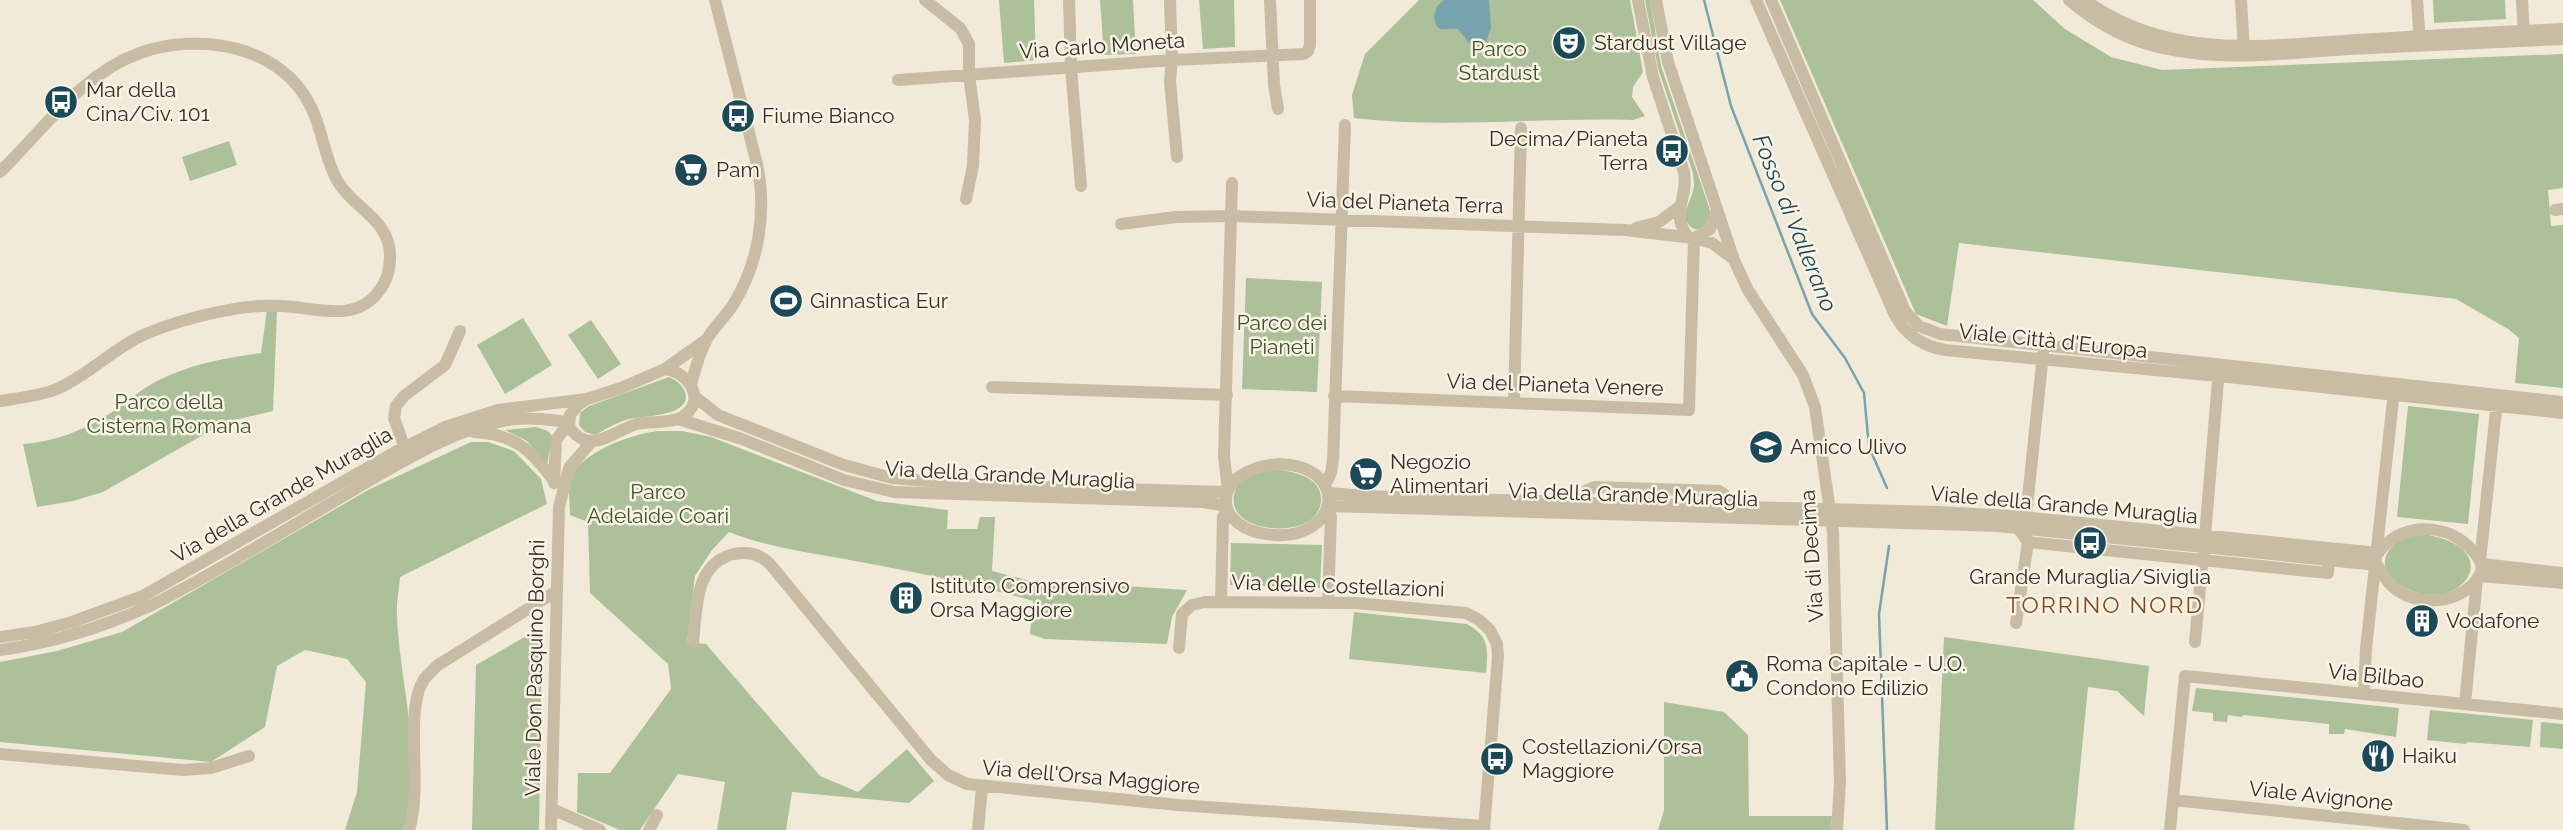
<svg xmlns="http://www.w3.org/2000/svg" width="2563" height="830" viewBox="0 0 2563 830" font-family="Raleway,sans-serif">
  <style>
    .green { fill: #acc099 }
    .water { fill: #78a3af }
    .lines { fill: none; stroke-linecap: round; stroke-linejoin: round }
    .stream { stroke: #78a3af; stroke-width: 2.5 }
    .minor { stroke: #c9bca5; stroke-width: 12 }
    .minor-bridge { stroke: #c9bca5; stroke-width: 12 }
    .labels { text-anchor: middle; stroke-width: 5; stroke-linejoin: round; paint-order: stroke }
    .poi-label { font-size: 21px; fill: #352d26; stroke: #f9f3e5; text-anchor: start }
    .street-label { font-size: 21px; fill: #352d26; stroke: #f9f3e5 }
    .park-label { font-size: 21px; fill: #3d532a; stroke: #f9f3e5 }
    .water-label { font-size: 23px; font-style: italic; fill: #1c4957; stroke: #f9f3e5 }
    .neighbourhood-label { font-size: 23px; letter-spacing: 2px; fill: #84491f; stroke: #f9f3e5 }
  </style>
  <rect width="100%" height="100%" fill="#f1ead9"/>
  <path class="green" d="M999,0h35l2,60 -32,3z
    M1100,0h33l3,54 -32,1z
    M1199,0h35l1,47 -32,2z
    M1419,0h211l13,72 -10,15 -1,10 13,19 -12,4c-93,-3 -187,9 -279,-2l-2,-23 13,-41z
    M1645,0h5l11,66 51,150 -1,5 -11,8h-6c-19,-12 -1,-27 0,-44 0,-4 -1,-8 -1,-12l-35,-105z
    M1780,0h253l32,29 46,28 51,13 401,-16v134l-15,2 3,36 12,-1v163l-48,-5 4,-45 -11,-9 -52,-30 -497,-56 -12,83 -31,-12z
    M2433,0h72l1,19 -72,4z
    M229,141l8,24 -47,16 -8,-24z
    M1246,278l76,4 -5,110 -75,-3z
    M267,310l10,2 -4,99 -39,9 -17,7 -114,65 -30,9 -36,6 -14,-63c29,-2 57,-12 81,-27 19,-11 34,-26 53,-36 33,-17 67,-23 104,-28z
    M523,318l29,47 -47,29 -28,-49z
    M591,320l30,44 -23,15 -30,-44z
    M669,377c7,3 13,7 16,15 8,26 -44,23 -59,28 -11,3 -21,10 -31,15l-10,-3 -6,-7 1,-12 9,-7z
    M2408,406l71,8 -11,110 -71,-7z
    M536,427l12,4 4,5 -5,29 -20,-24 -22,-11z
    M658,431h24l29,6 166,64 71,9 -1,19h30l3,-12h15l-3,54 35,9 160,10 -15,27 -5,27 -122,-5 -15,-5 3,-33c-59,-17 -118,-29 -178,-40 -42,-8 -86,-13 -126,-29l-17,18 -17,26 -8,66 19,2 114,132 38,16 49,-43 27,32 -25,22 -117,-11 -6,38h-69l8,-48 -47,-8 -38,56h-20l-43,-18 1,-39h32l61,-84 -3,-25 -78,-71 -2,-71 -18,-7c0,-10 -2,-23 0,-33 6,-29 62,-48 88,-51z
    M471,442h17l26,9 27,28 6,25 -147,73c-1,13 -4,26 -3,38 2,67 29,150 6,215h-58l12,-38 9,-110 -19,-23 -42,-9 -28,16 -12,61 -54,35 -211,-20v-80l57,-11 65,-19 248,-143z
    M1276,469c17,3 45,7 45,30 0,8 -3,15 -9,20 -21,18 -89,11 -77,-28 1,-5 9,-13 14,-15 8,-4 18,-5 27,-7z
    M2428,535c86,16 25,89 -32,47 -23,-17 -7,-41 16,-46 5,-1 11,-1 16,-1z
    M1231,543l91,2 -2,43 -90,-3z
    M1354,612l113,12c23,13 21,25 19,49l-137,-14z
    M542,627l-3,203h-67l4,-165z
    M1944,637l205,29 -5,50 -27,-25 -29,-4 -14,143h-139z
    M2196,688l203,20 -3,29 -51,-8 -1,5h-15v-10l-86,-9 -1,2 -14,-2 -1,7 -14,-1v-8l-21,-2z
    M1664,702l60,10 24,23 1,81h83l-1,14h-173l6,-20z
    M2430,710l103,10 -3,27 -63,-5 -1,2 -39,-4z
    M2541,722l22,2v25l-23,-2z"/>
  <path class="water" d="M1444,0h45l2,28 -7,20 -10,1 -16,-20c-12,-2 -23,7 -24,-14l4,-10z"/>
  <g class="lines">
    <path class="stream" d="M1704,0l27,106 81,208 33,44 19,35 5,54 18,41
      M1887,830l-8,-216 10,-68"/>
    <path class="minor" d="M925,0l35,28 9,16v31l6,45 -2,46 -7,33
      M1069,0l2,68 10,118
      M1170,0l2,60 -2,21 7,76
      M1270,0l4,85 4,24
      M1638,0l15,77 31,95c5,27 -15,40 4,65
      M1656,0l12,62 66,198 14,30 55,85 12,32 18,125 7,250 -3,48
      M1756,0l138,313c11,22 28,33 51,37l273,26 345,37
      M1771,0l134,311 14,15 21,8 623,68
      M2069,0c27,23 59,41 94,48 60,14 125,5 186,1 72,-4 143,-7 214,-10
      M2085,0c87,64 190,44 290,39 63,-4 125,-7 188,-10
      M2241,0l3,52
      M2417,0l3,44
      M2522,0l2,37
      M898,80l274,-20 132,-6 4,-3 2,-6v-45
      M0,172c43,-42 81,-98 140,-119 59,-21 142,-8 171,54 12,24 13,51 27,75 16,27 53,38 52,75 0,12 -3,24 -11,34 -24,33 -64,16 -98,15 -22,-1 -42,1 -63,6 -28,6 -56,14 -81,26 -28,15 -51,38 -80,51 -18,7 -38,9 -57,12
      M2555,210l8,-1
      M1121,224l55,-7 56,-1 393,14 69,8 16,-9 7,-18
      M1636,228l23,-6 20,-15
      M665,369c21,2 42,29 20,46 -12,9 -33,6 -48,9 -15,4 -30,17 -46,17 -9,0 -16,-6 -22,-14l1,-12 8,-10 9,-6 34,-11 44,-19 41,-29
      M691,385c4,-16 8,-31 16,-46 7,-12 18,-22 26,-34 26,-42 34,-93 24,-141l-42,-164
      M992,387l235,8
      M694,396l24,19 126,50 48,13 83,7 252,7
      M1334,396l355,14 5,-172 18,5 20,15
      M1514,402l7,-274
      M678,419l64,20 102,41 50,12 309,10 23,4
      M474,432c41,2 57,18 80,49
      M404,446l-10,-28 2,-12 8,-10 41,-31 15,-34
      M1279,464c71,2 62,75 -5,71 -64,-4 -66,-66 5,-71z
      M554,483l2,-43 12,-16
      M1325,485l6,-12 2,-13 12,-335
      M1228,489l-4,-32 8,-274
      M1329,493l35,3 382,11
      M1586,503l1,-13 8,-3 124,4 6,4v11
      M1329,506l413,12
      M1328,509l3,8 -3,86
      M1938,512l75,4 365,37
      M2026,517l17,-163
      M1936,524l62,2 379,39
      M2018,528l10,14 300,31 1,-14
      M2205,536l14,-167
      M2480,561l17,-160
      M2482,564l81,9
      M2377,565c6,10 11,19 20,25 27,19 72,12 85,-20 0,-10 -7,-17 -14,-24 -26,-24 -68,-23 -90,7
      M2479,576l84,7
      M1221,600l2,-83 5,-7
      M2016,623l12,-81
      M0,637l35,-5 37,-10 71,-26 254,-145 48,-24 53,-17 89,-11
      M693,642c4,-32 1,-79 41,-88 15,-3 25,0 36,10l161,196 17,15 19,9 211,21 306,21
      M2195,642l8,-88
      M1179,648l3,-34 10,-9 13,-3 150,1 111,10 13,7 11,10 7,14 1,12 -14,174
      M0,650c53,-7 103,-23 152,-45 69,-35 136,-77 203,-116 50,-29 101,-62 160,-70 18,-2 35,1 53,3
      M2364,694l2,-45 28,-258
      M2465,704l12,-125
      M0,754l183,16 28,-2 38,-12
      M2173,800l291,30
      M552,809l48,21
      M409,830c14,-43 -5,-117 14,-149 4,-6 10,-11 15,-16l117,-73
      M551,830l8,-323 10,-39 23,-27
      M649,830l8,-15
      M978,830l4,-43
      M2170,830l15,-154 378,38"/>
    <path class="minor-bridge" d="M1746,507l192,5
      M1742,518l194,6"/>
  </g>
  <defs>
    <g id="theatre-disc" transform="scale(1.75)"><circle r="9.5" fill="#1c4957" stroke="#f9f3e5"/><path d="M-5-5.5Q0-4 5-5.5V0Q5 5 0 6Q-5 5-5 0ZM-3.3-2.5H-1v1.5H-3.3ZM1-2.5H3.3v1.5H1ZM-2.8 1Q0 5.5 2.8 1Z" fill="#fff"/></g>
    <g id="bus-disc" transform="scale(1.75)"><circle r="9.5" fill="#1c4957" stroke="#f9f3e5"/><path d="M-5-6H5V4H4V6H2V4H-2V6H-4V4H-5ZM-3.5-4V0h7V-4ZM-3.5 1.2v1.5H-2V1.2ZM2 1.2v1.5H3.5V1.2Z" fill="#fff"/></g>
    <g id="supermarket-disc" transform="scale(1.75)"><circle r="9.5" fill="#1c4957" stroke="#f9f3e5"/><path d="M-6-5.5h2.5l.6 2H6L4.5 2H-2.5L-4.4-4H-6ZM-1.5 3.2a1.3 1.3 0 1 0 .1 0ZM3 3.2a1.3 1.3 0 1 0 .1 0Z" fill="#fff"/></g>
    <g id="stadium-disc" transform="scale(1.75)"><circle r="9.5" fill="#1c4957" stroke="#f9f3e5"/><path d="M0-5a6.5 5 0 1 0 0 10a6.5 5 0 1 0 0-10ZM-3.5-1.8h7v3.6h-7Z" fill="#fff"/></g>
    <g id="school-disc" transform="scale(1.75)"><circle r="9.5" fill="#1c4957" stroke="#f9f3e5"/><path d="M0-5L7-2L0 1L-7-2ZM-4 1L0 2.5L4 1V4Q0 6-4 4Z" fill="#fff"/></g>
    <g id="building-disc" transform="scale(1.75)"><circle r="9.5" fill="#1c4957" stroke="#f9f3e5"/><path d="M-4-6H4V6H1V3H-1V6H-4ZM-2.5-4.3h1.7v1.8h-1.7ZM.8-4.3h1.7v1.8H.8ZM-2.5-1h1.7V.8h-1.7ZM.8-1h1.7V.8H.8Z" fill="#fff"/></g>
    <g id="civic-disc" transform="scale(1.75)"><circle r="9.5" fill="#1c4957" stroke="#f9f3e5"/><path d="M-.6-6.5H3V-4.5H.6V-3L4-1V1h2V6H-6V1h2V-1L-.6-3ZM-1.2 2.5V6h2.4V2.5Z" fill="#fff"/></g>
    <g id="restaurant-disc" transform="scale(1.75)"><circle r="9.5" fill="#1c4957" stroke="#f9f3e5"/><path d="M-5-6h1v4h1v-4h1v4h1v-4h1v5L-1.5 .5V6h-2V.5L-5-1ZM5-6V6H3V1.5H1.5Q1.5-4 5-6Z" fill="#fff"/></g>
  </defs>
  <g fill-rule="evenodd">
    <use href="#theatre-disc" x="1569" y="43"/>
    <use href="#bus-disc" x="61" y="102"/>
    <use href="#bus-disc" x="738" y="116"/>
    <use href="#bus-disc" x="1672" y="151"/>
    <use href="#supermarket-disc" x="691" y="170"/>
    <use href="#stadium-disc" x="786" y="301"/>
    <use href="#school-disc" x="1766" y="447"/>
    <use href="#supermarket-disc" x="1366" y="474"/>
    <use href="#bus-disc" x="2090" y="543"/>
    <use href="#building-disc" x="906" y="598"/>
    <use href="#building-disc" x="2422" y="621"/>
    <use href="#civic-disc" x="1742" y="676"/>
    <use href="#restaurant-disc" x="2378" y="756"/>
    <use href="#bus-disc" x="1497" y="759"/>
  </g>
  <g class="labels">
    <g class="poi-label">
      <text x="1594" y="50">Stardust Village</text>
      <text x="86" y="97">Mar della<tspan x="86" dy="24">Cina/Civ. 101</tspan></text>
      <text x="762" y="123">Fiume Bianco</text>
      <text x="1648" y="146" text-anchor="end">Decima/Pianeta<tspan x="1648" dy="24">Terra</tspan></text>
      <text x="716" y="177">Pam</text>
      <text x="810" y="308">Ginnastica Eur</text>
      <text x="1790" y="454">Amico Ulivo</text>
      <text x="1390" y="469">Negozio<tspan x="1390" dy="24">Alimentari</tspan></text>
      <text x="2090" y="584" text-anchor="middle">Grande Muraglia/Siviglia</text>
      <text x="930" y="593">Istituto Comprensivo<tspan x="930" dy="24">Orsa Maggiore</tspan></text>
      <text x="2446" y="628">Vodafone</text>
      <text x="1766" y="671">Roma Capitale - U.O.<tspan x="1766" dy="24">Condono Edilizio</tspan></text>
      <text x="1522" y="754">Costellazioni/Orsa<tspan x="1522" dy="24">Maggiore</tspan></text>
      <text x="2402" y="763">Haiku</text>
    </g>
    <g class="street-label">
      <text transform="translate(1102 46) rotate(-4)" y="7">Via Carlo Moneta</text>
      <text transform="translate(1405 203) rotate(2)" y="7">Via del Pianeta Terra</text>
      <text transform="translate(2053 341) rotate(6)" y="7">Viale Città d'Europa</text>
      <text transform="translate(1555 385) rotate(2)" y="7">Via del Pianeta Venere</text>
      <text transform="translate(1010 475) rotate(3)" y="7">Via della Grande Muraglia</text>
      <text transform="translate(282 495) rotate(-30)" y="7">Via della Grande Muraglia</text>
      <text transform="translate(1633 495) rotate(2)" y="7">Via della Grande Muraglia</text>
      <text transform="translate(2064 505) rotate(5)" y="7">Viale della Grande Muraglia</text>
      <text transform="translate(1812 556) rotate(-94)" y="7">Via di Decima</text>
      <text transform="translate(1338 586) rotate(2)" y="7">Via delle Costellazioni</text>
      <text transform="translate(535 668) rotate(-89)" y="7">Viale Don Pasquino Borghi</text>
      <text transform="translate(2376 676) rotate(6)" y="7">Via Bilbao</text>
      <text transform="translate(1091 777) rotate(5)" y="7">Via dell'Orsa Maggiore</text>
      <text transform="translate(2321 796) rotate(6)" y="7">Viale Avignone</text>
    </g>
    <g class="park-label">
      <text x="1499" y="56">Parco<tspan x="1499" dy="24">Stardust</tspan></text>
      <text x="1282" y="330">Parco dei<tspan x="1282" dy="24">Pianeti</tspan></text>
      <text x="169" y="409">Parco della<tspan x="169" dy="24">Cisterna Romana</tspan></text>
      <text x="658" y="499">Parco<tspan x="658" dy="24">Adelaide Coari</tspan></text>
    </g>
    <g class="water-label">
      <text transform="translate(1795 223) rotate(68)" y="8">Fosso di Vallerano</text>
    </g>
    <g class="neighbourhood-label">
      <text x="2105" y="613">TORRINO NORD</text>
    </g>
  </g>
</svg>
